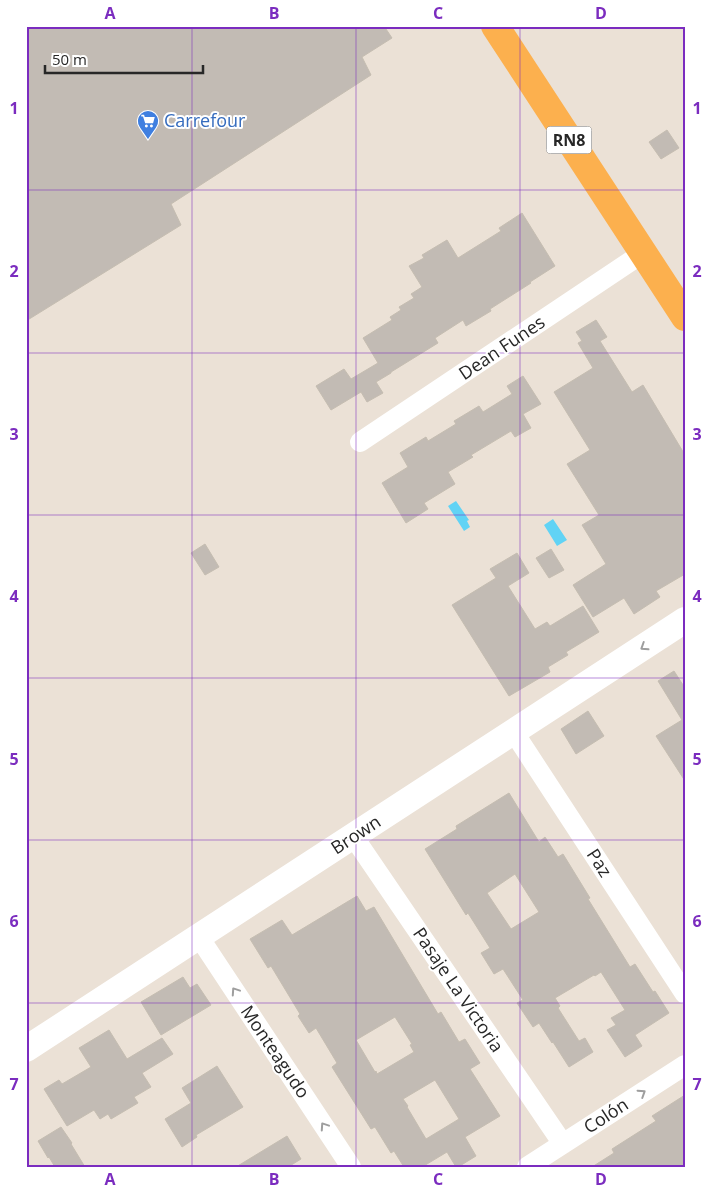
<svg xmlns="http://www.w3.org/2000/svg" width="711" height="1193" viewBox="0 0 711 1193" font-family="'Open Sans',sans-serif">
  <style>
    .water { fill: #61d3f5 }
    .building { fill: #c2bbb4; stroke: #c5bdb1; fill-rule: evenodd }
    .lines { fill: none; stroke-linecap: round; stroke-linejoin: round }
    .minor { stroke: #fff; stroke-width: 20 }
    .tertiary { stroke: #fff; stroke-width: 26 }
    .trunk { stroke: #fcb04e; stroke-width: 28 }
    .oneway { stroke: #9e9e9e }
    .grid { fill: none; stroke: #7b2cbf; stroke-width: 1; stroke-opacity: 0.55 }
    .labels { text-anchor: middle; stroke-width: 4; stroke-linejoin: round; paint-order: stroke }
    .shield { fill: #fff; stroke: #686868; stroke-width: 1 }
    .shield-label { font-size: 16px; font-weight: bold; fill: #272727 }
    .shop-label { font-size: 18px; fill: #366cbe; stroke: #fff; text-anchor: start }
    .street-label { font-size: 18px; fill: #272727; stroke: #fff }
    .neatline { fill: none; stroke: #7b2cbf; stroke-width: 2 }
    .grid-label { font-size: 16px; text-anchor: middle; font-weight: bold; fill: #7b2cbf }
  </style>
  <rect width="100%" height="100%" fill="#ebe1d6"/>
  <path class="water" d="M456,501l13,19 -2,1 3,6 -6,4 -16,-25z
    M553,519l14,21 -10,6 -13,-21z"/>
  <path class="building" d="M26,26h358l8,12 -30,19 9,18 -200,129 10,21 -155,96z
    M667,130l12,18 -18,11 -12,-17z
    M522,213l33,53 -25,16 1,1 -41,26 1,2 -25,15 -3,-6 -28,18 3,5 -47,29v1l-15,9 7,11 -16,9 -6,-10 -30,18 -15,-24 28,-17 7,10 27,-16 -15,-25 29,-18 -2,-3 11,-7 -2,-3 15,-9 -3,-4 11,-7 -13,-21 15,-8 -2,-3 25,-15 11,18 43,-27 -2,-3z
    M596,320l11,17 -7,4 32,51 11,-7 42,70v119l-29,17 4,6 -26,17 -10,-16 -31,19 -20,-32 33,-21 -24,-39 17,-10 -32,-51 23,-14 -36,-58 39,-24 -15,-25 4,-2 -6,-9z
    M523,376l18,28 -18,10 8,14 -16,9 -4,-6 -40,24 2,2 -25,15 7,12 -31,19 4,6 -22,14 -24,-40 26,-16 -8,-14 26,-16 2,4 28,-17 -2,-3 25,-15 4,6 29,-18 -5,-8z
    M205,544l14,23 -14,8 -14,-22z
    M551,549l13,21 -15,8 -13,-20z
    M517,553l12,20 -21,13 27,43 12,-7 3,4 33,-20 16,26 -33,20 2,3 -20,12 2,5 -41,24 -57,-91 44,-27 -6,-9z
    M674,671l11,17v93l-29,-45 26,-16 -24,-39z
    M588,711l16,25 -28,18 -15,-25z
    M509,793l30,49 6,-5 13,20 5,-3 27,44 -2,1 42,68 5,-3 18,28 2,-1 14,22 -34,22 7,11 -17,11 -18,-27 9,-5 -5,-7 14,-8 -24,-38 -6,4 -1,-1 -39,23 5,8 -2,2 21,33 6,-3 8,14 -24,15 -16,-25 -1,1 -13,-20 -6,4 -16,-24 6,-3 -20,-31 -9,5 -13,-21 9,-5 -22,-35 -2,2 -41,-66 32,-20 -1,-3zM515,874l24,38 -28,17 -24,-36z
    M357,896l9,15 8,-4 64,107 3,-2 18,30 6,-3 15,24 -10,6 30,47 -35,21 11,19 -18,11h-2l-9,-15 -25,15h-18l-10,-16 -3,2 -16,-26 -4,2 -39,-62 5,-4 -21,-35 -7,5 -11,-17 2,-2 -29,-48 -3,2 -18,-29 32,-19 10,15zM395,1017l17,27 -2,1 4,7 -37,22 -1,-3 -1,1 -19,-32zM435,1080l24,39 -33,20 -19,-32 1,-1 -5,-7z
    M183,977l7,11 7,-4 14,21 -50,30 -20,-33z
    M109,1030l18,29 35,-21 11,16 -31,19 9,14 -17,10 4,6 -27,16 -3,-5 -8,5 -6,-9 -27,16 -23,-37 15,-9 3,4 29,-17 -12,-19z
    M217,1066l26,41 -47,28 1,2 -15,10 -17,-28 26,-16 -9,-15z
    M685,1095v72h-93l22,-14 -2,-4 44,-28 -4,-5z
    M61,1127l11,16 -1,1 14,23h-30l-6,-10 -1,1 -10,-17z
    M287,1136l14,23 -13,8h-52z"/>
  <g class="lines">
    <path class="minor" d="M360,442l283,-189
      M513,731l172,263
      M353,836l210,308
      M199,937l152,230
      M527,1167l158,-102"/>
    <path class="tertiary" d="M26,1049l659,-429"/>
    <path class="trunk" d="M495,26l190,291"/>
  </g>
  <defs><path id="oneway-chevron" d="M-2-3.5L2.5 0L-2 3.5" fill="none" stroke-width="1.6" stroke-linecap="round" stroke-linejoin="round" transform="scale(1.25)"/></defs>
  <g class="oneway">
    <use href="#oneway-chevron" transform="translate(644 647) rotate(147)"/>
    <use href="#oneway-chevron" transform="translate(235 991) rotate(-124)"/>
    <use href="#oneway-chevron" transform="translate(642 1093) rotate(-33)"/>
    <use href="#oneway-chevron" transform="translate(324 1126) rotate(-124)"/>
  </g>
  <path class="grid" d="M192,26v1141M356,26v1141M520,26v1141M26,190h659M26,353h659M26,515h659M26,678h659M26,840h659M26,1003h659"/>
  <defs>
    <g id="supermarket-pin" transform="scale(1.125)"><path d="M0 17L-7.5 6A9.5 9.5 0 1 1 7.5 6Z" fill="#3f7fe0" stroke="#fff"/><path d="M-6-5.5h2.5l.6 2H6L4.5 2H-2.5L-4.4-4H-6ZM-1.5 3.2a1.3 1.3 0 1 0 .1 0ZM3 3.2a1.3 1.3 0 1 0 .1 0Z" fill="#fff"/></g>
  </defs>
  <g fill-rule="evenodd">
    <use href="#supermarket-pin" x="148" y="121"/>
  </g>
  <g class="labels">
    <rect class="shield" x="546.5" y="126.5" width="45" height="27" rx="4"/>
    <g class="shield-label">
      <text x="569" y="146">RN8</text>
    </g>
    <g class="shop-label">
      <text x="164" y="127">Carrefour</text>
    </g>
    <g class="street-label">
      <text transform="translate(502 348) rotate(-34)" y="6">Dean Funes</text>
      <text transform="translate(356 835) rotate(-33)" y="6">Brown</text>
      <text transform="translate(599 863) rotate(57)" y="6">Paz</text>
      <text transform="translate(458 990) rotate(56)" y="6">Pasaje La Victoria</text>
      <text transform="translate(275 1052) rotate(56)" y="6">Monteagudo</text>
      <text transform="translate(606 1116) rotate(-33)" y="6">Colón</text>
    </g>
  </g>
  <rect width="711" height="1193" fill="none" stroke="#ffffff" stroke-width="55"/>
  <path d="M45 65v8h158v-8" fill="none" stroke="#272727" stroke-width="2.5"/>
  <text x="52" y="65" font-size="15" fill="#272727" stroke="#ffffff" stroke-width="4" paint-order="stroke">50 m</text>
  <rect x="28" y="28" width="656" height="1138" class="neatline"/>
  <g class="grid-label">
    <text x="110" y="19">A</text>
    <text x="274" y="19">B</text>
    <text x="438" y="19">C</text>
    <text x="601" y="19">D</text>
    <text x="14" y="114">1</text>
    <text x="697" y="114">1</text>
    <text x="14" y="277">2</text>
    <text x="697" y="277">2</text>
    <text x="14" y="440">3</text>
    <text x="697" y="440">3</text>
    <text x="14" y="602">4</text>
    <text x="697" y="602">4</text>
    <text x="14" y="765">5</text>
    <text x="697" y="765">5</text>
    <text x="14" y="927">6</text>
    <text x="697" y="927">6</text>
    <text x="14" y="1090">7</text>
    <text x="697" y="1090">7</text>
    <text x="110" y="1185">A</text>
    <text x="274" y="1185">B</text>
    <text x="438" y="1185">C</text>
    <text x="601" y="1185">D</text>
  </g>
</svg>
